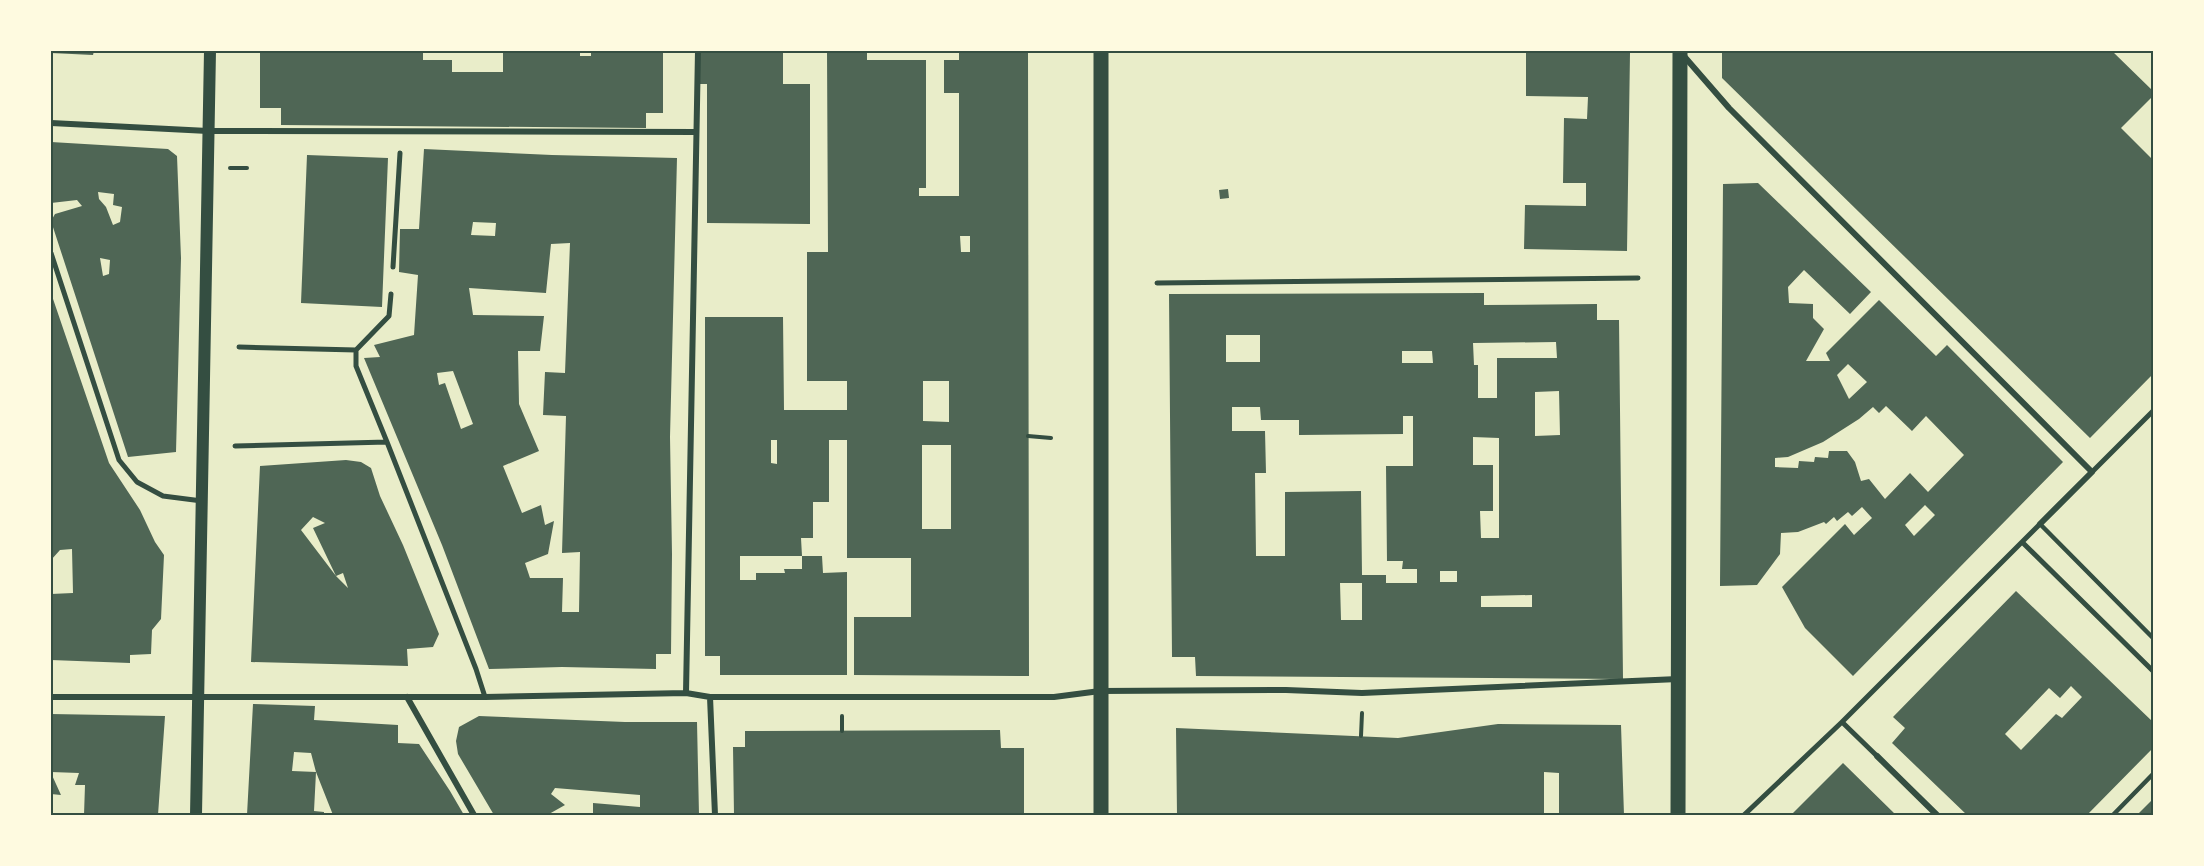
<svg xmlns="http://www.w3.org/2000/svg" width="2204" height="866" viewBox="0 0 2204 866" font-family="'Sofia Sans Condensed',sans-serif">
  <style>
    .building { fill: #4f6655; fill-rule: evenodd }
    .lines { fill: none; stroke-linecap: round; stroke-linejoin: round }
    .path { stroke: #344e41; stroke-width: 4 }
    .service { stroke: #344e41; stroke-width: 4.5 }
    .pedestrian { stroke: #344e41; stroke-width: 5 }
    .minor { stroke: #344e41; stroke-width: 6 }
    .secondary { stroke: #344e41; stroke-width: 12 }
    .primary { stroke: #344e41; stroke-width: 15 }
    .neatline { fill: none; stroke: #344e41; stroke-width: 2 }
  </style>
  <rect width="100%" height="100%" fill="#e9edc9"/>
  <path class="building" d="M51,51h43l-1,4 -42,-2z
    M260,51h163v9h29v12h51v-21h77v5h11v-5h72v62h-17v15l-365,-3v-17h-21z
    M827,51h40v9h59v128h-7v8h40v-103h-15v-33h15v-9h69l1,625 -175,-1v-58h57v-59h-64v-118h-18v62h-16v36h-12l1,18h20l1,17 24,-1v103h-127v-19h-15v-339h78l1,93h63v-29h-40v-129h21zM960,236h10v16h-9zM923,381h26v41l-26,-1zM771,440h6v24l-6,-1zM922,445h29v84h-29zM740,556h62v13h-18l1,4h-29v7h-16z
    M1526,51l104,2 -3,198 -103,-2 1,-44 61,1v-23h-23l1,-65 23,1 1,-22 -62,-1z
    M1722,51h390l41,40v5l-32,32 32,32v214l-63,64 -368,-360z
    M698,53h85v31h27v140l-103,-1v-139h-8z
    M51,142l117,7 9,7 4,102 -5,194 -48,5 -77,-236 4,-7 27,-8 -5,-6 -26,3zM98,192l16,2 -1,11 9,2 -2,15 -7,3 -7,-18 -7,-8zM100,258l10,2 -1,14 -6,2z
    M424,149l128,6 125,3 -7,279 2,117 -1,100h-15v15l-94,-2 -73,2 -47,-124 -78,-187 16,-1 -6,-12 40,-10 4,-60 -19,-3 1,-43h19zM473,222l23,1 -1,13 -24,-1zM570,243l-5,130 -20,-1 -2,43 23,1 -4,137 18,-1 -1,60h-17l1,-34h-33l-5,-15 23,-9 6,-33 -9,4 -4,-20 -19,8 -19,-47 36,-15 -20,-47 -1,-53h22l4,-35 -71,-1 -4,-27 77,5 5,-49zM453,371l20,53 -12,5 -16,-46 -6,2 -2,-12z
    M307,155l81,3 -6,149 -81,-4z
    M1758,183l113,109 -21,22 -46,-44 -16,17 1,16 24,1v14l11,11 -18,32h24l-4,-8 53,-53 57,56 11,-11 116,117 -210,214 -48,-48 -23,-41 63,-63 9,11 18,-17 -10,-11 -10,9 -4,-4 -11,9 -3,-4 -8,7 -2,-2 -26,10 -17,1 -1,21 -23,31 -37,1 3,-402zM1848,364l19,18 -18,17 -12,-24zM1886,406l26,25 14,-15 38,39 -36,37 -18,-19 -25,26 -16,-20 -8,2 -6,-19 -8,-11h-18l-1,7 -13,-1 -1,5 -15,-1 -1,7 -23,-1v-9l13,-1 35,-15 36,-23 14,-12 6,6zM1925,505l10,10 -21,21 -9,-11z
    M1228,189l1,9 -9,1 -1,-9z
    M51,293l58,170 31,47 15,32 9,13 -3,64 -9,11 -1,24 -21,1v8l-79,-3v-66l22,-1 -1,-44 -12,1 -9,10z
    M1484,293v12l113,-1v16h22l4,359 -427,-3 -1,-19h-23l-3,-363zM1226,335h34v27h-34zM1556,342l1,16h-60v40h-19v-33h-4l-1,-22zM1402,351h30l1,12h-31zM1559,391l1,44 -25,1v-44zM1232,407h28l1,13h38v15l104,-1v-18h10v50h-27l1,95h16l-1,8h15v14h-31v-8h-24l-1,-84 -76,1v64h-29l-1,-83h11l-1,-42h-33zM1473,437l26,1v100h-18l-1,-27h13v-46h-20zM1440,571h17v11h-17zM1340,583h22v37h-21zM1532,595v12h-51v-11z
    M346,460l15,2 10,6 9,28 23,49 36,89 -6,13 -26,2 1,17 -157,-4 9,-196zM313,517l12,6 -12,5 23,48 -35,-46zM343,573l5,15 -12,-12z
    M2016,591l137,131v26l-66,67h-120l-75,-72 13,-15 -12,-11zM2071,686l11,11 -20,21 -6,-4 -35,36 -16,-16 44,-46 11,10z
    M253,704l62,2 -1,14 84,5v18l21,1 31,47 14,24h-131l-17,-43 -5,-19 -17,-1 -2,19 24,1 -2,39 10,1v3h-77z
    M51,714l114,2 -7,99h-74l1,-30h-10l4,-12 -28,-1z
    M479,716l146,6h72l2,93h-106v-12l47,4v-12l-85,-7 -4,6 14,11 -16,9 1,1h-56l-36,-61 -2,-13 3,-14z
    M1498,724l123,1 3,90h-65v-42l-15,-1v43h-367l-1,-87 222,10z
    M1000,730l1,18h23v67h-290l-1,-68h12v-16z
    M1843,763l53,52h-105z
    M51,773l10,22 -10,-1z
    M2153,799v16h-16z"/>
  <g class="lines">
    <path class="path" d="M230,168h17
      M1028,436l23,2
      M842,716v15
      M1361,736l1,-23
      M1024,815h25"/>
    <path class="service" d="M2040,524l113,114
      M2113,815l40,-41"/>
    <path class="pedestrian" d="M51,253l68,207 18,22 26,14 39,5
      M393,267l7,-114
      M1157,283l481,-5
      M239,347l117,3
      M387,442l-31,-76v-16l33,-34 2,-22
      M235,446l152,-4 89,227 9,28
      M2092,472l61,-61
      M2022,542l131,129
      M1842,722l35,34
      M1744,815l98,-93 198,-198"/>
    <path class="minor" d="M1683,55l46,53 363,364 -52,52
      M51,123l157,8 488,1
      M686,693l12,-642
      M51,697h434l201,-4 24,4h344l46,-6 186,-1 76,3 316,-14
      M407,697l67,118
      M710,697l5,118
      M1877,756l60,59"/>
    <path class="secondary" d="M196,815l14,-764"/>
    <path class="primary" d="M1101,815v-764
      M1678,815l2,-764"/>
  </g>
  <rect width="2204" height="866" fill="none" stroke="#fefae0" stroke-width="105"/>
  <rect x="52" y="52" width="2100" height="762" class="neatline"/>
</svg>
